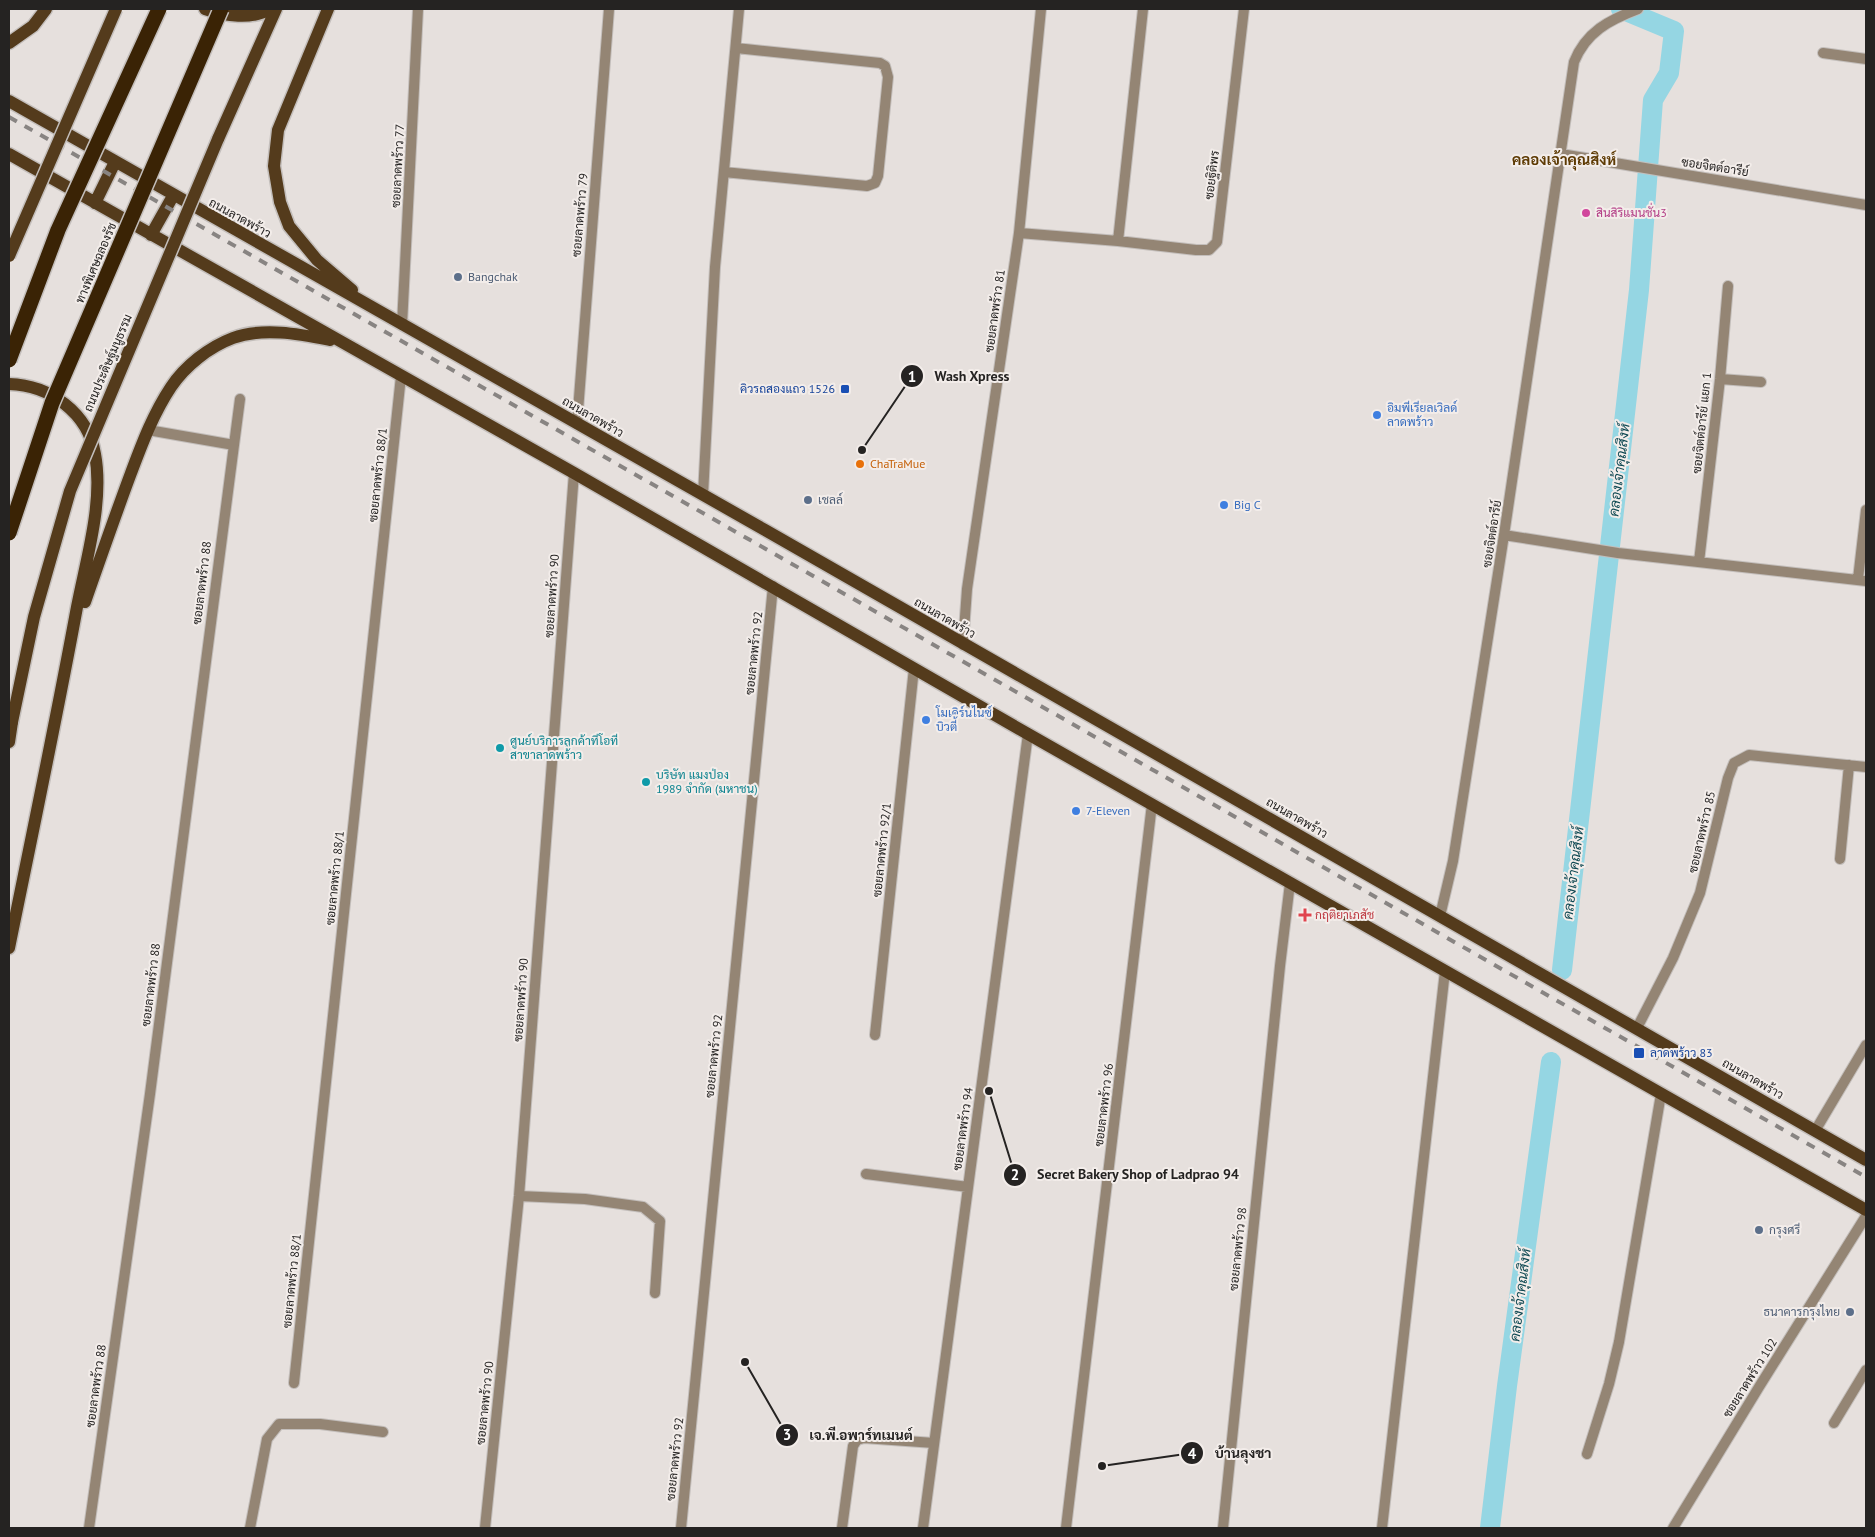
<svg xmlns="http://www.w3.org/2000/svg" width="1875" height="1537" viewBox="0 0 1875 1537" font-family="'PT Sans',Sarabun,sans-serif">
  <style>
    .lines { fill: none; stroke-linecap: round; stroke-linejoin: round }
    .canal { stroke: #95d6e3; stroke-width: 20 }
    .minor-casing { stroke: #c3bebb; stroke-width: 12 }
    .primary-casing { stroke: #c3bebb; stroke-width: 15 }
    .minor { stroke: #948574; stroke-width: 10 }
    .primary { stroke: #543b1c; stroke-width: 12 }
    .rail { stroke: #888482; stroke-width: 4; stroke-dasharray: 9 9; stroke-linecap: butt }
    .primary-bridge-casing { stroke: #c3bebb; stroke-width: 15; stroke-linecap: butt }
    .motorway-bridge-casing { stroke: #c3bebb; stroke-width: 18; stroke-linecap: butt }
    .primary-bridge { stroke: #543b1c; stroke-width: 12 }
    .motorway-bridge { stroke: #3a2305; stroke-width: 15 }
    .hotel-dot { fill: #d1479c; stroke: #f3edea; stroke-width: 2 }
    .service-dot { fill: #5c6f8a; stroke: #f3edea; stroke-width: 2 }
    .transit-dot { fill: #1a4fb4; stroke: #f3edea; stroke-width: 2 }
    .shop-dot { fill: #3f7fe0; stroke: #f3edea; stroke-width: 2 }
    .food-dot { fill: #e8710a; stroke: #f3edea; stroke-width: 2 }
    .culture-dot { fill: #0f9aa8; stroke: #f3edea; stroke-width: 2 }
    .health-dot { fill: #e0444e; stroke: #f3edea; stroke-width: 2 }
    .labels { text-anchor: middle; stroke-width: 4; stroke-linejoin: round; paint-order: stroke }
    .street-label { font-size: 12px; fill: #252322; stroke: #f3edea }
    .hotel-label { font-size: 12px; fill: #b23c85; stroke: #f3edea; text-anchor: start }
    .service-label { font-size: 12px; fill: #4e5e75; stroke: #f3edea; text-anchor: start }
    .transit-label { font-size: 12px; fill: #164399; stroke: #f3edea; text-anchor: end }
    .shop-label { font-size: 12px; fill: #366cbe; stroke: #f3edea; text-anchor: start }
    .food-label { font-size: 12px; fill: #c56008; stroke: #f3edea; text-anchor: start }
    .culture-label { font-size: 12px; fill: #0d838f; stroke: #f3edea; text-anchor: start }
    .health-label { font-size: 12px; fill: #be3a42; stroke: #f3edea; text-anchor: start }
    .water-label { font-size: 14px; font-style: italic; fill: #0f4953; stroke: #f3edea }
    .quarter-label { font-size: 15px; font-weight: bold; fill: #5d3a03; stroke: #f3edea }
    .leader { fill: none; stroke: #252322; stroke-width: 2 }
    .callout-dot { fill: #252322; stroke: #f3edea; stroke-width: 2 }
    .mark-label { font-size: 15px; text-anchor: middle; font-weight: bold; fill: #fff }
    .callout-label { font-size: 14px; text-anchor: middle; font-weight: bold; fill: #252322; stroke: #f3edea; stroke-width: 4; stroke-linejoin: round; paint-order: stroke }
  </style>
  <rect width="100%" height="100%" fill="#e6e0dd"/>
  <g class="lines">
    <path class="canal" d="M1562,970l77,-680 14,-190 16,-27 5,-42 -53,-22
      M1490,1528l17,-142 44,-324"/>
    <g class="minor-casing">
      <path id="minor" d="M1823,53l43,6
        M1561,154l305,51
        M724,172l143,14 8,-3 3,-7 10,-99 -3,-11 -5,-3 -144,-15
        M1019,233l99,8 78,9h13l8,-8 27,-233
        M1118,241l25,-232
        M402,325l16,-316
        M1720,379l41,3
        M577,424l32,-415
        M234,445l6,-46
        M703,495l12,-228 24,-258
        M1504,535l114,18 248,28
        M1699,562l21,-183 8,-93
        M1858,579l8,-69
        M963,645l4,-56 52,-356 22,-224
        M1840,859l9,-94
        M1440,916l13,-55 51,-326 70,-473c12,-30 35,-42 64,-53
        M1637,1028l36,-70 27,-65 28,-115 6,-15 15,-8 117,12
        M875,1035l39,-367
        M1815,1131l51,-86
        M866,1174l102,13
        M519,1196l66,3 58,8 17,14 -5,72
        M294,1383l107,-1007
        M1834,1423l32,-53
        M1587,1454l22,-70 10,-42 42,-248
        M89,1528l61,-434 84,-649 -86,-15
        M250,1528l17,-89 12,-15h41l63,8
        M485,1528l34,-332 55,-723
        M681,1528l92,-942
        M842,1528l11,-82 4,-6 7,-2 70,5
        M923,1528l105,-794
        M1066,1528l86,-724
        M1223,1528l57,-562 10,-83
        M1382,1528l63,-557
        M1673,1528l86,-141 107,-171"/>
    </g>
    <g class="primary-casing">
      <path id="primary" d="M205,9c20,7 47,11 65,0
        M328,9l-50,121 -4,36 6,36 9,24 28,34 35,30
        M9,43l24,-17 13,-17
        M9,101l756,429 1101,630
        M218,139l58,-130
        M9,154l565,319 454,261 838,476
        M95,203l20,-41
        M151,235l22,-39
        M9,384c41,1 79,29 86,70 9,48 -9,106 -18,153 -21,114 -45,228 -68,341
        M85,602c15,-43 30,-86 46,-129 11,-29 22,-59 40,-86 14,-21 38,-40 62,-49 30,-11 66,-4 97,2
        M9,742l3,-20"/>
    </g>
    <use href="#minor" class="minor"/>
    <use href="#primary" class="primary"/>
    <path class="rail" d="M9,117l1857,1060"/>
    <g class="primary-bridge-casing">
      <path id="primary-bridge" d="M9,256l107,-247
        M12,722l22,-105 36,-126 148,-352"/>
    </g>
    <g class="motorway-bridge-casing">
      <path id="motorway-bridge" d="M9,360l49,-130 101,-221
        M9,533l43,-130 169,-394"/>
    </g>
    <use href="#primary-bridge" class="primary-bridge"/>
    <use href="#motorway-bridge" class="motorway-bridge"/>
  </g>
  <circle class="hotel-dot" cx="1586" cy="213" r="5"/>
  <g class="service-dot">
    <circle cx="458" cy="277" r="5"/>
    <circle cx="808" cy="500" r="5"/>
    <circle cx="1759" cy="1230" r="5"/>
    <circle cx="1850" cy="1312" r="5"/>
  </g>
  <g class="transit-dot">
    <rect x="840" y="384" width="10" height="10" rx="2.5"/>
    <rect x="1633" y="1047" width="12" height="12" rx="2.5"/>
  </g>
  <g class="shop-dot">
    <circle cx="1377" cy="415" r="5"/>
    <circle cx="1224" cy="505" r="5"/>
    <circle cx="926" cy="720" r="5"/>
    <circle cx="1076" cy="811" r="5"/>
  </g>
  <circle class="food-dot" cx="860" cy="464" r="5"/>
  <g class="culture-dot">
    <circle cx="500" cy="748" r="5"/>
    <circle cx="646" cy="782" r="5"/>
  </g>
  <path class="health-dot" d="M1302.5 907.5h5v5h5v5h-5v5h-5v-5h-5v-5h5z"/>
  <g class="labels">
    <g class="street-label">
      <text transform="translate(398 166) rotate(-87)" y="4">ซอยลาดพร้าว 77</text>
      <text transform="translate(1715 167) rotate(9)" y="4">ซอยจิตต์อารีย์</text>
      <text transform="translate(1212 175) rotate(-83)" y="4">ซอยฐิติพร</text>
      <text transform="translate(580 215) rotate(-85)" y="4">ซอยลาดพร้าว 79</text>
      <text transform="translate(240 218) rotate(29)" y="4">ถนนลาดพร้าว</text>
      <text transform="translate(96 263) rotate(-67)" y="4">ทางพิเศษฉลองรัช</text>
      <text transform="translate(995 311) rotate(-82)" y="4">ซอยลาดพร้าว 81</text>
      <text transform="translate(108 363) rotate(-67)" y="4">ถนนประดิษฐ์มนูธรรม</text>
      <text transform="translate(593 417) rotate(30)" y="4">ถนนลาดพร้าว</text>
      <text transform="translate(1702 423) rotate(-84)" y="4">ซอยจิตต์อารีย์ แยก 1</text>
      <text transform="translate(378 475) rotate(-84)" y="4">ซอยลาดพร้าว 88/1</text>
      <text transform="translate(1492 534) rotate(-81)" y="4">ซอยจิตต์อารีย์</text>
      <text transform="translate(202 583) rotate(-83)" y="4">ซอยลาดพร้าว 88</text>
      <text transform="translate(552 596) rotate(-86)" y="4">ซอยลาดพร้าว 90</text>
      <text transform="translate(945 618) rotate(30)" y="4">ถนนลาดพร้าว</text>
      <text transform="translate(754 653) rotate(-84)" y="4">ซอยลาดพร้าว 92</text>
      <text transform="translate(1297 818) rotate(30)" y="4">ถนนลาดพร้าว</text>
      <text transform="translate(1702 832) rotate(-77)" y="4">ซอยลาดพร้าว 85</text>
      <text transform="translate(882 850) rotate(-84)" y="4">ซอยลาดพร้าว 92/1</text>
      <text transform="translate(335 878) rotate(-84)" y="4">ซอยลาดพร้าว 88/1</text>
      <text transform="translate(151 985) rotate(-83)" y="4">ซอยลาดพร้าว 88</text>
      <text transform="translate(521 1000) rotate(-86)" y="4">ซอยลาดพร้าว 90</text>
      <text transform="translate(714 1056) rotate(-84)" y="4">ซอยลาดพร้าว 92</text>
      <text transform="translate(1753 1079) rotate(30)" y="4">ถนนลาดพร้าว</text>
      <text transform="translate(1104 1105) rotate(-83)" y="4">ซอยลาดพร้าว 96</text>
      <text transform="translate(963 1129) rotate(-82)" y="4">ซอยลาดพร้าว 94</text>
      <text transform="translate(1238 1249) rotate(-84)" y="4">ซอยลาดพร้าว 98</text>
      <text transform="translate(292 1281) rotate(-84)" y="4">ซอยลาดพร้าว 88/1</text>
      <text transform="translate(1750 1378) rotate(-58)" y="4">ซอยลาดพร้าว 102</text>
      <text transform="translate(96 1386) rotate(-82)" y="4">ซอยลาดพร้าว 88</text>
      <text transform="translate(485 1403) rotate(-84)" y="4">ซอยลาดพร้าว 90</text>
      <text transform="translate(675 1459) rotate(-84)" y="4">ซอยลาดพร้าว 92</text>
    </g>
    <g class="hotel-label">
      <text x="1596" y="217">สินสิริแมนชั่น3</text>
    </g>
    <g class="service-label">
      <text x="468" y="281">Bangchak</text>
      <text x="818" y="504">เชลล์</text>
      <text x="1769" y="1234">กรุงศรี</text>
      <text x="1840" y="1316" text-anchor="end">ธนาคารกรุงไทย</text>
    </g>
    <g class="transit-label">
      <text x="835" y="393">คิวรถสองแถว 1526</text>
      <text x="1650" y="1057" text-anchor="start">ลาดพร้าว 83</text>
    </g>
    <g class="shop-label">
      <text x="1387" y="412">อิมพีเรียลเวิลด์<tspan x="1387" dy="14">ลาดพร้าว</tspan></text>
      <text x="1234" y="509">Big C</text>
      <text x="936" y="717">โมเดิร์นไนซ์<tspan x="936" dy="14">บิวตี้</tspan></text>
      <text x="1086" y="815">7-Eleven</text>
    </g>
    <g class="food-label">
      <text x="870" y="468">ChaTraMue</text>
    </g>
    <g class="culture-label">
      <text x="510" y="745">ศูนย์บริการลูกค้าทีโอที<tspan x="510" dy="14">สาขาลาดพร้าว</tspan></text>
      <text x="656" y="779">บริษัท แมงป่อง<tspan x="656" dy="14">1989 จำกัด (มหาชน)</tspan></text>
    </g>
    <g class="health-label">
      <text x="1315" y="919">กฤติยาเภสัช</text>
    </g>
    <g class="water-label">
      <text transform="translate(1619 470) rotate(-83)" y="5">คลองเจ้าคุณสิงห์</text>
      <text transform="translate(1573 873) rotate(-83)" y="5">คลองเจ้าคุณสิงห์</text>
      <text transform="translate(1520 1295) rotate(-83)" y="5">คลองเจ้าคุณสิงห์</text>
    </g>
    <g class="quarter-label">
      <text x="1564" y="165">คลองเจ้าคุณสิงห์</text>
    </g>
  </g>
  <path class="leader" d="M862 450L912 376M989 1091L1015 1175M745 1362L787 1435M1102 1466L1192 1453"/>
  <g class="callout-dot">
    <circle cx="862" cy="450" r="5"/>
    <circle cx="989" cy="1091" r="5"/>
    <circle cx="745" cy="1362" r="5"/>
    <circle cx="1102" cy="1466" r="5"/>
    <circle cx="912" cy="376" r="12"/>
    <circle cx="1015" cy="1175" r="12"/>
    <circle cx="787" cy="1435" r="12"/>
    <circle cx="1192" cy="1453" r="12"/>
  </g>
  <g class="mark-label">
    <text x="912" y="382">1</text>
    <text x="1015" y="1180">2</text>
    <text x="787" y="1440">3</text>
    <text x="1192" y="1459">4</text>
  </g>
  <g class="callout-label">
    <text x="972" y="381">Wash Xpress</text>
    <text x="1138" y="1179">Secret Bakery Shop of Ladprao 94</text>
    <text x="861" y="1440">เจ.พี.อพาร์ทเมนต์</text>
    <text x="1243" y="1458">บ้านลุงชา</text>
  </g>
  <rect width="1875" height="1537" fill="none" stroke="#252322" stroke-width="20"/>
</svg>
